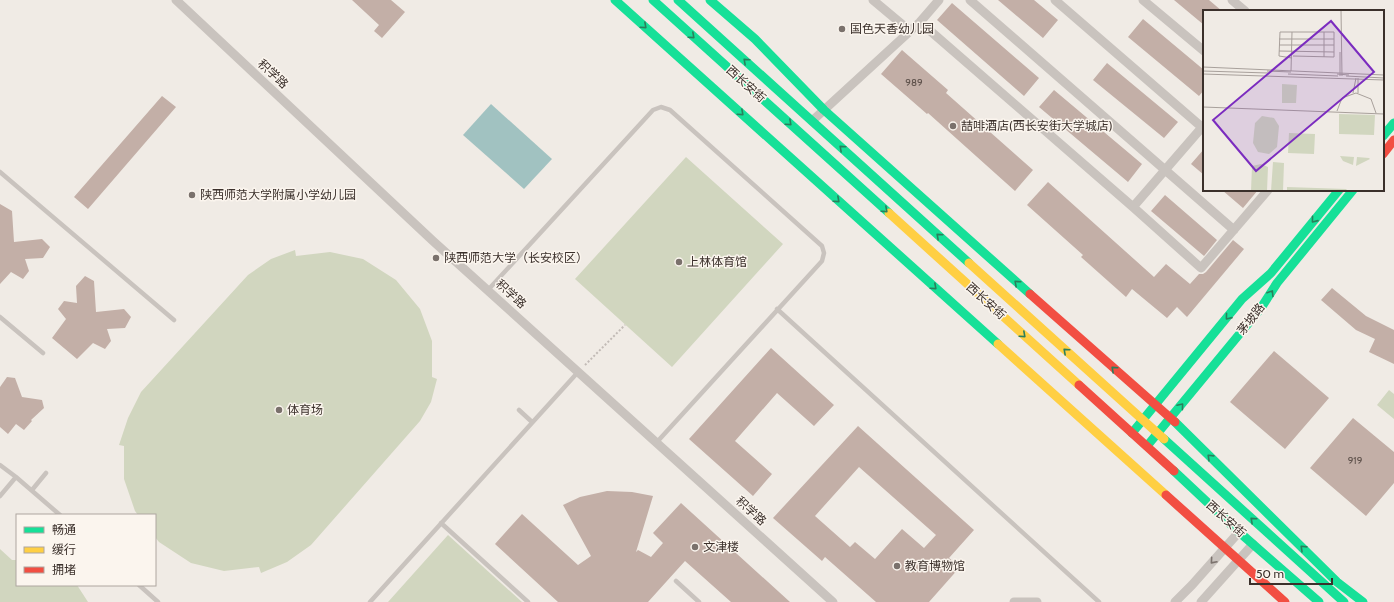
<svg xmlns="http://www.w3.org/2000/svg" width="1394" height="602" viewBox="0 0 1394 602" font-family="Cabin,'Noto Sans SC',sans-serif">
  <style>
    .green { fill: #d1d6bf }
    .water { fill: #a1c2c1 }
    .building { fill: #c3afa7; fill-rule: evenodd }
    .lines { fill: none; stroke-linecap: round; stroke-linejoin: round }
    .path { stroke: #c2bbb6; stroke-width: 2; stroke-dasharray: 2 2; stroke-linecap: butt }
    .lane { stroke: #c9c3be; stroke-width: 4.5 }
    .street { stroke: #c9c3be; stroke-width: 9 }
    .fast { stroke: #16e098; stroke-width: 9 }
    .slow { stroke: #ffcf43; stroke-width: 9 }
    .jam { stroke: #f24e42; stroke-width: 9 }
    .oneway { stroke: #2a7f5c }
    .oneway2 { stroke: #7b726d }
    .poi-dot { fill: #7a716c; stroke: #fbf5ee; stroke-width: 1.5 }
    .labels { text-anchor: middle; stroke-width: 3; stroke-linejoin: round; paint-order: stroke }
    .number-label { font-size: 10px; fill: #5d504a }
    .poi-label { font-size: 12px; fill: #3b302b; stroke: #fbf5ee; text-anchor: start }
    .street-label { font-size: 12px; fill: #3b302b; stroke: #fbf5ee }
    .inset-road { fill: none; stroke: #a8a09b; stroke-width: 1 }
    .view { fill: #7b2cbf; fill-opacity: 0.15; stroke: #7b2cbf; stroke-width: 2 }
    .inset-edge { fill: none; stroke: #3b302b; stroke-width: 2 }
  </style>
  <rect width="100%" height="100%" fill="#f0ebe5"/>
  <path class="green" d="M686,157l97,87 -111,123 -97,-88z
    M295,250l1,6 34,-4 33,7 33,21 24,29 12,32v36l5,2 -6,23 -11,19 -109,124 -24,17 -26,11 -2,-6 -35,4 -33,-8 -32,-21 -4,-5v-22h-17l-3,-4 -11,-32v-33l-5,-1 9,-27 13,-26 107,-117 23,-16z
    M1389,390l5,4v25l-17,-14z
    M448,535l74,67h-134z
    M0,549l12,11h5v25h60l11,17h-88z"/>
  <path class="water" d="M491,104l61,55 -28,30 -61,-54z"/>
  <path class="building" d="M352,0h39l14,12 -23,26 -8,-7 5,-6z
    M998,0h36l24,20 -15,18z
    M1174,0h35l13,11h-18v14z
    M952,3l87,75 -15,18 -87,-76z
    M1143,19l61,51v20l-5,6 -71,-59z
    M902,50l46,40 -2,3 87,77 -18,21 -87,-78 -1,1 -46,-40z
    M1107,63l71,59 -14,16 -71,-58z
    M1054,90l88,74 -14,18 -89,-75z
    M162,96l14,11 -88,102 -14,-12z
    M1204,149v26l-13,-11z
    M1048,182l106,95 12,-13 24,20 9,-10h4l3,-2 27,-32 11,9 -57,68 -10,-10 -10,11 -35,-29 -6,8 -45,-40 2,-2 -56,-50z
    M1222,190h36l-15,18z
    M1165,195l52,45 -13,16 -53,-45z
    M0,204l12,7 2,31 28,-3 8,8 -7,11 -18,1 4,12 -6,8 -12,-7 -11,12z
    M85,276l9,5 2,31 28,-3 7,8 -6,11 -18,1 4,12 -6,8 -12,-6 -16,16 -25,-21 14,-19 -8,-10 6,-8 13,2 -1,-17z
    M1332,288l34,28 28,14v34l-25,-12 6,-13 -19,-9 -35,-30z
    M771,348l63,57 -20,21 -37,-33 -42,48 37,33 -19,22 -64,-57z
    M1274,351l55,47 -44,51 -55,-47z
    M7,377l8,1 7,19 20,3 2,8 -13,12 1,1 -8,9 -8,-6 -8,10 -8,-7v-40z
    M1353,418l41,34v31l-28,33 -56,-48z
    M858,426l116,104 -25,28 11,9 -31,35h-53l-51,-45 -3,4 -49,-43zM859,467l77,68 -12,13 -22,-19 -27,30 -20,-17 -5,5 -35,-31z
    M607,491l25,1 21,4 -17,56 2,-2 13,7 12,-14 -10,-10 28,-30 109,99h-59l-46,-41 -37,41h-90l-63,-58 27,-30 56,51 13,-9 -28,-51 17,-8z"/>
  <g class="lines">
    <path class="path" d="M585,365l40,-40"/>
    <path class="lane" d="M0,172l174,148
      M488,290l165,-180 8,-3 9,3 152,136 2,7 -2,8 -165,181
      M777,309l322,293
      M0,317l43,36
      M519,410l13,12
      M0,465l16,12 44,38
      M32,490l14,-17
      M0,496l16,-19
      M441,523l87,79
      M676,581l23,21
      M139,585l19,17
      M370,602l209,-231"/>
    <path class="street" d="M176,0l257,241 400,361
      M873,0l37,31
      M970,0l264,230
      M1055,0l149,129
      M1143,0l61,51
      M1232,0l13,11
      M920,22l213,185 68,61 67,-78
      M812,121l108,-99 19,-22
      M1133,207l71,-82
      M1014,602h23
      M1175,602l17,-17 47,-53
      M1201,602l52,-58"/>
    <path class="fast" d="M615,0l383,344
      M653,0l236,213
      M678,0l291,263
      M710,0l45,39 69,71 206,184
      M1383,136l11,-13
      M1175,422l162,160 26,20
      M1132,433l110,-134 29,-26 68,-83
      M1164,439l180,163
      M1147,446l114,-138 16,-25 76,-93
      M1174,471l65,61 80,70"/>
    <path class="slow" d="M889,213l190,172
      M969,263l195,176
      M998,344l168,151"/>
    <path class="jam" d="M1383,154l11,-14
      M1030,294l145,128
      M1079,385l95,86
      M1166,495l119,107"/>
  </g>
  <defs><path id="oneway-chevron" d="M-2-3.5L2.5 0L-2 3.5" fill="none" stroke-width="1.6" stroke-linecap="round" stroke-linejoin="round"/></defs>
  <g class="oneway">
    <use href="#oneway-chevron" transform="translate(644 26) rotate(42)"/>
    <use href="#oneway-chevron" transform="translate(692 36) rotate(42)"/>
    <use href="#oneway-chevron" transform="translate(746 61) rotate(-138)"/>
    <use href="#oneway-chevron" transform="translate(741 113) rotate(42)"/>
    <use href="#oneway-chevron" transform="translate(789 123) rotate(42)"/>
    <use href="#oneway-chevron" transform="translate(842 148) rotate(-138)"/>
    <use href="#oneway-chevron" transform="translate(837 200) rotate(42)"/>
    <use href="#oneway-chevron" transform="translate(885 210) rotate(42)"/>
    <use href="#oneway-chevron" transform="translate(1314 220) rotate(129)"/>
    <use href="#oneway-chevron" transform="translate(939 236) rotate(-138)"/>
    <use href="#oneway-chevron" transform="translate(1017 283) rotate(-138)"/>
    <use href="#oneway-chevron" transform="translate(934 287) rotate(42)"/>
    <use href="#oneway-chevron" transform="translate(1271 293) rotate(-58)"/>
    <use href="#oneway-chevron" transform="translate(1228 317) rotate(129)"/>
    <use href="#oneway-chevron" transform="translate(1023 335) rotate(42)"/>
    <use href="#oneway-chevron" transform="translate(1066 351) rotate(-138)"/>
    <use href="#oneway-chevron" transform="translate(1114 369) rotate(-138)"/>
    <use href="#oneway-chevron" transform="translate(1181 406) rotate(-50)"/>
    <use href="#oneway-chevron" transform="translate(1210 457) rotate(-136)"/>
    <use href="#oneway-chevron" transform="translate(1253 520) rotate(-138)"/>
    <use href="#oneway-chevron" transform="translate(1303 548) rotate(-136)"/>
  </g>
  <use class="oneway2" href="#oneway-chevron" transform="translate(1213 561) rotate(131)"/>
  <g class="poi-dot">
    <circle cx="842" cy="29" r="4"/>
    <circle cx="953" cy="126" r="4"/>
    <circle cx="192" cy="195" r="4"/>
    <circle cx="436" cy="258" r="4"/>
    <circle cx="679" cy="262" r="4"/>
    <circle cx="279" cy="410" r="4"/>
    <circle cx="695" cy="547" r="4"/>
    <circle cx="897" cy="566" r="4"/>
  </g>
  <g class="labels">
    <g class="number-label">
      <text x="914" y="86">989</text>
      <text x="1355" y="464">919</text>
    </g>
    <g class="poi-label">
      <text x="850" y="33">国色天香幼儿园</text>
      <text x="961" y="130">喆啡酒店(西长安街大学城店)</text>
      <text x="200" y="199">陕西师范大学附属小学幼儿园</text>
      <text x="444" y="262">陕西师范大学（长安校区）</text>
      <text x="687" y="266">上林体育馆</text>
      <text x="287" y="414">体育场</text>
      <text x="703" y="551">文津楼</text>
      <text x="905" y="570">教育博物馆</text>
    </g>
    <g class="street-label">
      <text transform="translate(273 74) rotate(43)" y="4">积学路</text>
      <text transform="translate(746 84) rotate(42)" y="4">西长安街</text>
      <text transform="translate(511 294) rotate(42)" y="4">积学路</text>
      <text transform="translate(986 301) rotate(42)" y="4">西长安街</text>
      <text transform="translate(1251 319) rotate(-52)" y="4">茅坡路</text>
      <text transform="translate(751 511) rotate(42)" y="4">积学路</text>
      <text transform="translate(1226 519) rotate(42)" y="4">西长安街</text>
    </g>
  </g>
  <g transform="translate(1203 10)">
    <rect width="181" height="181" fill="#f0ebe5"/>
    <path d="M79,74l15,1 -1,18h-14zM136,104l36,1 -1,20 -35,-1zM59,106l12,2 5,8 -2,21 -8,7 -11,-2 -5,-9 2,-20zM86,123l26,1 -1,20 -26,-1zM137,146l14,1 -1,8 -10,-4zM154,147l12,1 1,1 -14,7zM70,152l11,1 -1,28h-12zM58,154l7,3 -1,24h-16l1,-25zM84,177l59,2 1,1 -60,1z" fill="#d1d6bf"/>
    <path class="inset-road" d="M138,0l1,66M76,29h55M76,35h55M76,41l55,1M90,46l41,1v-25h-10M89,48l-13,-2 1,-24h44v25M0,57l181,8M0,61l65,2M64,61l24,1M88,61l1,-39M0,64l181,6M85,64l50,2M134,64l12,1M137,66v-24M143,66l38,2M155,68v15M150,83l3,-15M0,97l181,7M134,101l5,-13 14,-5 15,6 5,14"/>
    <path class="view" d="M128,11l43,51 -118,99 -43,-51z"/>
    <rect width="181" height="181" class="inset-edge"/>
  </g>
  <rect x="16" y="514" width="140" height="72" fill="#fbf5ee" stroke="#aea6a0"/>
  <rect x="24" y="527" width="20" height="6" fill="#16e098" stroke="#aea6a0"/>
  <text x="52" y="534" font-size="12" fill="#3b302b">畅通</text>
  <rect x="24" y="547" width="20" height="6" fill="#ffcf43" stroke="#aea6a0"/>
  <text x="52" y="554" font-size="12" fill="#3b302b">缓行</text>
  <rect x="24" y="567" width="20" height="6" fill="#f24e42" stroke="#aea6a0"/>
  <text x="52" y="574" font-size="12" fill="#3b302b">拥堵</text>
  <path d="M1250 578v6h82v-6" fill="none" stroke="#3b302b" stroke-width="2"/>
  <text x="1256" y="578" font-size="12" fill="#3b302b" stroke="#fbf5ee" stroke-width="3" paint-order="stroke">50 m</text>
</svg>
